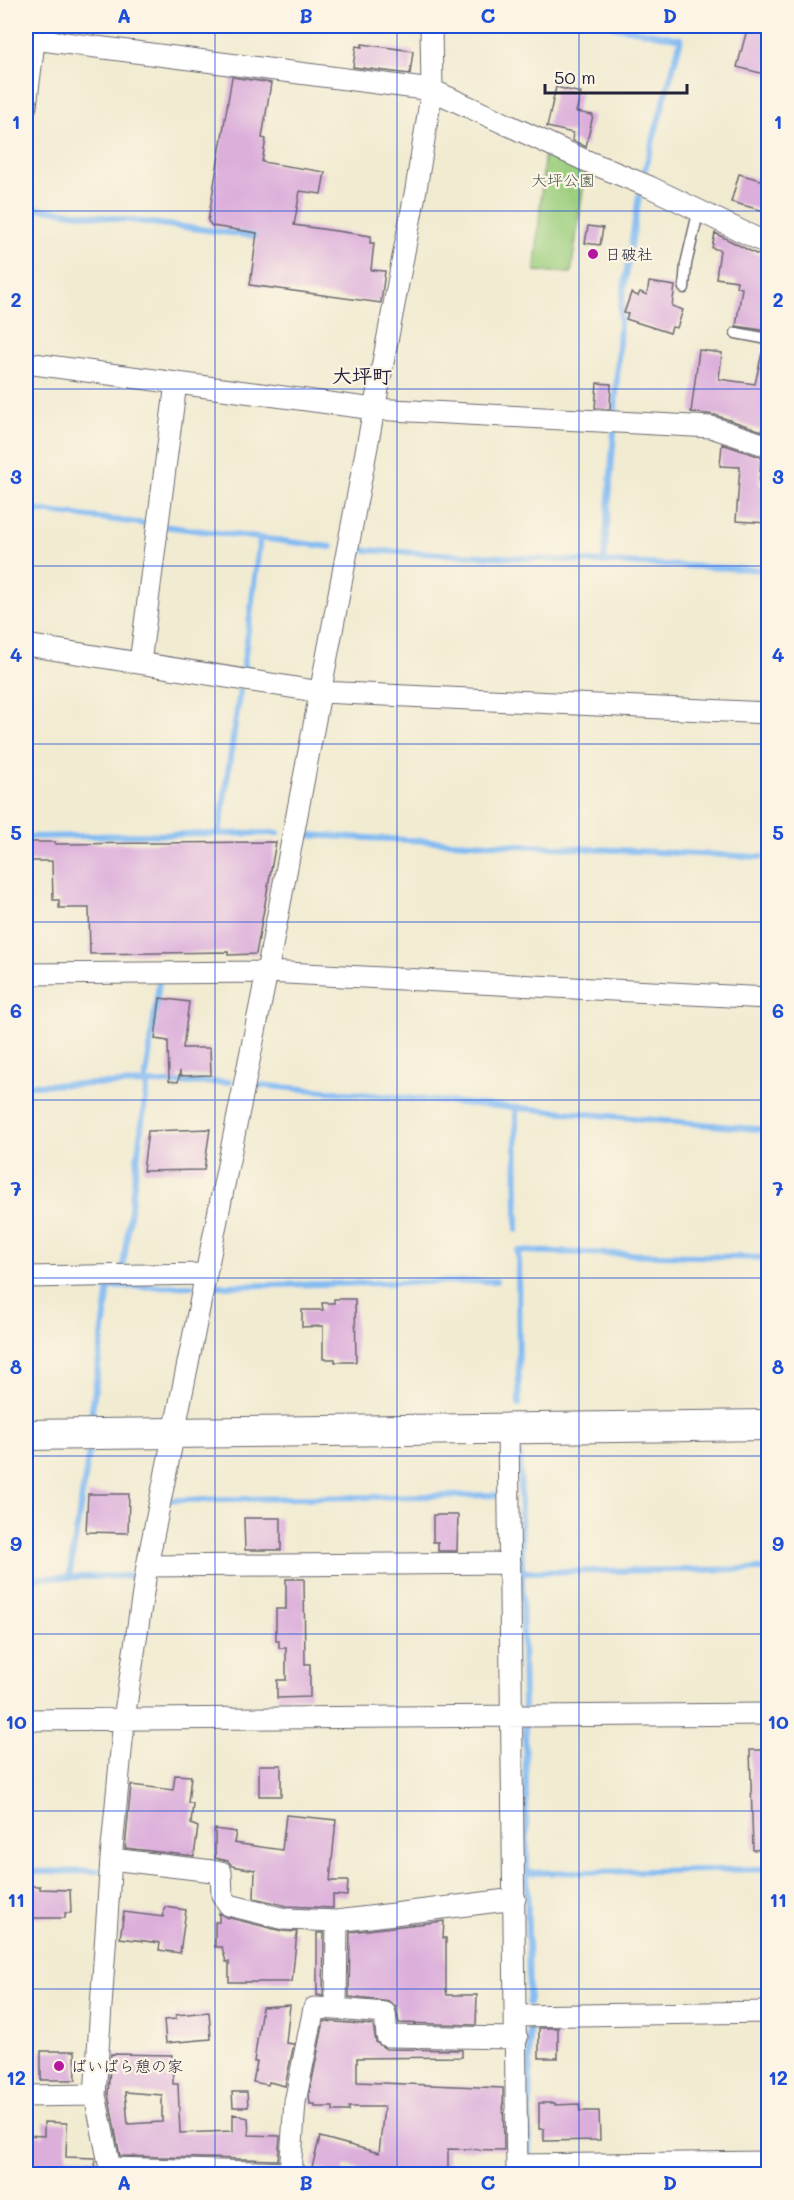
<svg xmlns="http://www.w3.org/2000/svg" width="794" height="2200" viewBox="0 0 794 2200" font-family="Mali,'Klee One',sans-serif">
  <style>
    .green { fill: #9dcf7f; stroke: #60785d; stroke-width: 1.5 }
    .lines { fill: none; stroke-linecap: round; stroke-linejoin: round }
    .stream { stroke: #83bbf3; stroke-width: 6 }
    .building { fill: #dcafdb; fill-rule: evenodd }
    .lane-casing { stroke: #6a6870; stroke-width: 13 }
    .street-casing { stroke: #6a6870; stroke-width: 23 }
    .secondary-casing { stroke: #6a6870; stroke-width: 32 }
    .lane { stroke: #fff; stroke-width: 10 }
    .street { stroke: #fff; stroke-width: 21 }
    .secondary { stroke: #fff; stroke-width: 30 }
    .grid { fill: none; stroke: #1d4ed8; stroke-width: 1.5; stroke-opacity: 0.55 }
    .poi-dot { fill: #b5179e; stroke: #fcf5e5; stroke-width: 2 }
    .labels { text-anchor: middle; stroke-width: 4.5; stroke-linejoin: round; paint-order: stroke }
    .park-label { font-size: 16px; fill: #47564f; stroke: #fcf5e5 }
    .poi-label { font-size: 16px; fill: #22223b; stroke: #fcf5e5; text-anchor: start }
    .quarter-label { font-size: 20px; font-weight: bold; fill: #22223b; stroke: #fcf5e5 }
    .neatline { fill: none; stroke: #1d4ed8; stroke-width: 2 }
    .grid-label { font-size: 20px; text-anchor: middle; font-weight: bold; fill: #1d4ed8 }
  </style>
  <rect width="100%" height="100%" fill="#fcf5e5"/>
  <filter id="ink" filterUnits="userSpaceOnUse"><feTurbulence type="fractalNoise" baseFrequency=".0167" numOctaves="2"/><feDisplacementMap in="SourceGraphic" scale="12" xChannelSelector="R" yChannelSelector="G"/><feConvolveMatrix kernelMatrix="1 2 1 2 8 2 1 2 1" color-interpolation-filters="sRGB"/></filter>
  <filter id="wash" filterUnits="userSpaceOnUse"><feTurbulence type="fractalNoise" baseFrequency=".008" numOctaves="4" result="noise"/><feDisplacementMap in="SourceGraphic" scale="24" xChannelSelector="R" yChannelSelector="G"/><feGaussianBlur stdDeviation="1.35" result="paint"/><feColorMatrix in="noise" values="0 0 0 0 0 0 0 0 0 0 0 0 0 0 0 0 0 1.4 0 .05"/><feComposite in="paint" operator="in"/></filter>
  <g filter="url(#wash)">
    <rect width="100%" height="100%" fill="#f1ebd1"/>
    <path class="green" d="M545,148l41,20 -15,105 -36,-2z"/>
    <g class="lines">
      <path class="stream" d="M613,26l68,13 -36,130
        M26,207l228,29
        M615,412l6,-105 18,-111
        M26,509l305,38
        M360,550l408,20
        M604,562l10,-130
        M243,670l17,-132
        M219,834l21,-144
        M304,835l457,22
        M26,837l252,-4
        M145,1084l14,-102
        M26,1085l204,-3
        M257,1085l511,45
        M516,1108l1,122
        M123,1267l24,-182
        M214,1286l282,-5
        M26,1288l165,-2
        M519,1405l-1,-154 250,7
        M91,1417l18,-130
        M520,1455l4,252
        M172,1500l327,-5
        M516,1572l252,-3
        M69,1577l20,-125
        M26,1578l108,-2
        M525,1725l4,278
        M26,1872l72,-1
        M527,1873l241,-4
        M529,2157l1,-132"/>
    </g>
    <g id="blocks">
      <path class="building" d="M748,26h20v49l-31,-8z
        M362,44l51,7 -3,23 -57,-7 3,-21 6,1z
        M232,77l39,6 -9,55 4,1 -4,23 63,10 -4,22 -21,-3 -6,34 77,11 -1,7h4l-3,27 14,1 -4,32 -131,-18 7,-52 -45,-7 -4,-5z
        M556,87l25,6 -5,19 17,3 -7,32 -14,-7 1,-7 -26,-6z
        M739,174l29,8v30l-37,-10z
        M588,226l15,2 -3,17 -15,-2z
        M715,233l41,21 12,3 -4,41h4v33l-32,-5 6,-38 -6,-1 1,-6 -21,-3 4,-28 -8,-2z
        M649,282l26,4 -3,20 11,4 -6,18 -5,-1 -2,6 -44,-14 2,-5 -4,-1 7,-20 7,3 2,-4 7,3z
        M699,350l23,3 -3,26 36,5 7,-31h6v75l-5,-1 -1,4 -47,-16 -24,-3z
        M597,383l14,1 -1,25 -15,-1z
        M722,444l39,13 -2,28 9,1v37l-32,-2 4,-54 -20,-1z
        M27,842h28v2l221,-2 -20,112 -28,1v-3l-138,2 -1,-46h-30v-8h-6l-1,-39h-25z
        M160,998l29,4 -6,46h27l1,27 -31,1v-5l-2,11 -9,-1 -1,-40 -13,-2z
        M210,1129l-6,41 -61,1 5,-40z
        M334,1299h21l1,63h-21v-3h-12v-33l-21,1v-17h21l-1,-7h12z
        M88,1494h41l-1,39 -42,-1z
        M433,1515h25l-1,36h-19v-9h-5z
        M244,1518h37v32h-36z
        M286,1579h18l1,85h5v33l-33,1v-18h9v-32h-7v-7h-3v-32h10z
        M750,1750h18v99l-15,1z
        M259,1765h22v31h-22z
        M175,1775l16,1 -3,27h5l-2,21 7,3 -4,29 -69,-8 6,-63 42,5z
        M286,1815l50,5 -6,61h18l-1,15 -14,-1v13l-46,-2 -33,-8 1,-28 -23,-4 -4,-5 -13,-3v-29l21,3 -2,11 48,7z
        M26,1886h14v3l30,1 1,23h-6v5h-39z
        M165,1907l21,3 -6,43 -21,-3 1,-7 -40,-5 4,-26 39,5z
        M219,1913l7,4 56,14 15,1 -5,50h-63v-20h-3l-4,-15h-7v-25h4z
        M444,1921l-1,17h3v52l1,5h30l-1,30 -77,-2 -3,-16 -5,-5 -42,-5 1,-65z
        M317,1933h7l-1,63 -6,-1z
        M290,2005l-4,38 8,1 -9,42 -16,-4 -1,3 -15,-3 4,-20h-3l8,-55z
        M209,2012l2,27 -45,4 -2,-23 12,-1v-4z
        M324,2021l49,4 3,17 10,7 76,1v7l-105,1v24l146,6 1,62 -56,-1v26h-67l-36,-10 -2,10h-4l-27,-8 8,-30 59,16 5,-46h-35v4h-16v-4h-18v-3h-5l-1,-9z
        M539,2028h19v30h-19z
        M41,2051h34l1,29h-35z
        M111,2054l61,1 1,29h5l2,49 53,-2v-17l15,4 1,17 31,1 -2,24 -158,-4 -12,-62zM125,2092l37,3v27l-34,2z
        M232,2092h15l1,15h-15z
        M539,2103h16v2l24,-1 1,7h19l1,29 -56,1v-12h-5z
        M44,2122l23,1 -1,34 29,1 1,17 -70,-1v-39l18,1z"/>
    </g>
  </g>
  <g filter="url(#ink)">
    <use href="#blocks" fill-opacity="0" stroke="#6a6870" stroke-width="1.5"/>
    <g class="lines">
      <g class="lane-casing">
        <path id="lane" d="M684,288l2,-24 13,-55
          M736,333l32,6"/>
      </g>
      <g class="street-casing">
        <path id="street" d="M26,38l406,52 150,69 68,28 118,57
          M26,106l10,-80
          M26,363l348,46 337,18 51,17h6
          M26,645l295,47 447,21
          M140,663l36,-280
          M26,974l241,-2 501,26
          M26,1277l180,-3
          M508,1429l9,745
          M147,1566l363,-3
          M26,1720l742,-6
          M111,1859l110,13 1,23 7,10 56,14 52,2 178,-22
          M336,2009l49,4 2,23 130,2
          M517,2016l251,-4
          M26,2096l69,-1
          M517,2165l251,-3
          M110,2168l180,5
          M109,2174l1,-6 -15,-73 16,-236 13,-140 23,-153 120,-594 149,-783 16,-99 -1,-64
          M296,2174l-6,-1 5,-71 19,-94 22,1 1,-88"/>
      </g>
      <g class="secondary-casing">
        <path id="secondary" d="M26,1435l742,-10"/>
      </g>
      <use href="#lane" class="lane"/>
      <use href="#street" class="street"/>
      <use href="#secondary" class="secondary"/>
    </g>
  </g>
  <path class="grid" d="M215,26v2148M397,26v2148M579,26v2148M26,211h742M26,389h742M26,566h742M26,744h742M26,922h742M26,1100h742M26,1278h742M26,1456h742M26,1634h742M26,1811h742M26,1989h742"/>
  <g class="poi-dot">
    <circle cx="593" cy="254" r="6"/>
    <circle cx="59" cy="2066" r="6"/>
  </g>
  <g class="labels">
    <g class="park-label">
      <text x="563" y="186">大坪公園</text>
    </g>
    <g class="poi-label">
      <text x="605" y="260">日破社</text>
      <text x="71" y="2072">ばいばら憩の家</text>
    </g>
    <g class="quarter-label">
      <text x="362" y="383">大坪町</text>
    </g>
  </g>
  <rect width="794" height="2200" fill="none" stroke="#fcf5e5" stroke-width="66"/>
  <path d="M545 84v9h142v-9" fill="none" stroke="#22223b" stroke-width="3"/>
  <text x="554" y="84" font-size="18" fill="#22223b" stroke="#fcf5e5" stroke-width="4.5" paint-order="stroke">50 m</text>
  <rect x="33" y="33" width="728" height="2134" class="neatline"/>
  <g class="grid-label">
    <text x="124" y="23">A</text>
    <text x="306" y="23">B</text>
    <text x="488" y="23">C</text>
    <text x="670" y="23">D</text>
    <text x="16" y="129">1</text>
    <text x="778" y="129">1</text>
    <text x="16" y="307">2</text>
    <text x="778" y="307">2</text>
    <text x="16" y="484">3</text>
    <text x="778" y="484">3</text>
    <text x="16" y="662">4</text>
    <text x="778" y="662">4</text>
    <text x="16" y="840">5</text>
    <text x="778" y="840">5</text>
    <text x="16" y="1018">6</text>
    <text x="778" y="1018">6</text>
    <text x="16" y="1196">7</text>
    <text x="778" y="1196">7</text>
    <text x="16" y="1374">8</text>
    <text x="778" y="1374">8</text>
    <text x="16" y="1551">9</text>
    <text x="778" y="1551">9</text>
    <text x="16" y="1729">10</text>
    <text x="778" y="1729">10</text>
    <text x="16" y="1907">11</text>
    <text x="778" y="1907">11</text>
    <text x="16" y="2085">12</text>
    <text x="778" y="2085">12</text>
    <text x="124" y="2190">A</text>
    <text x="306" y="2190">B</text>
    <text x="488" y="2190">C</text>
    <text x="670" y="2190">D</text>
  </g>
</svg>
